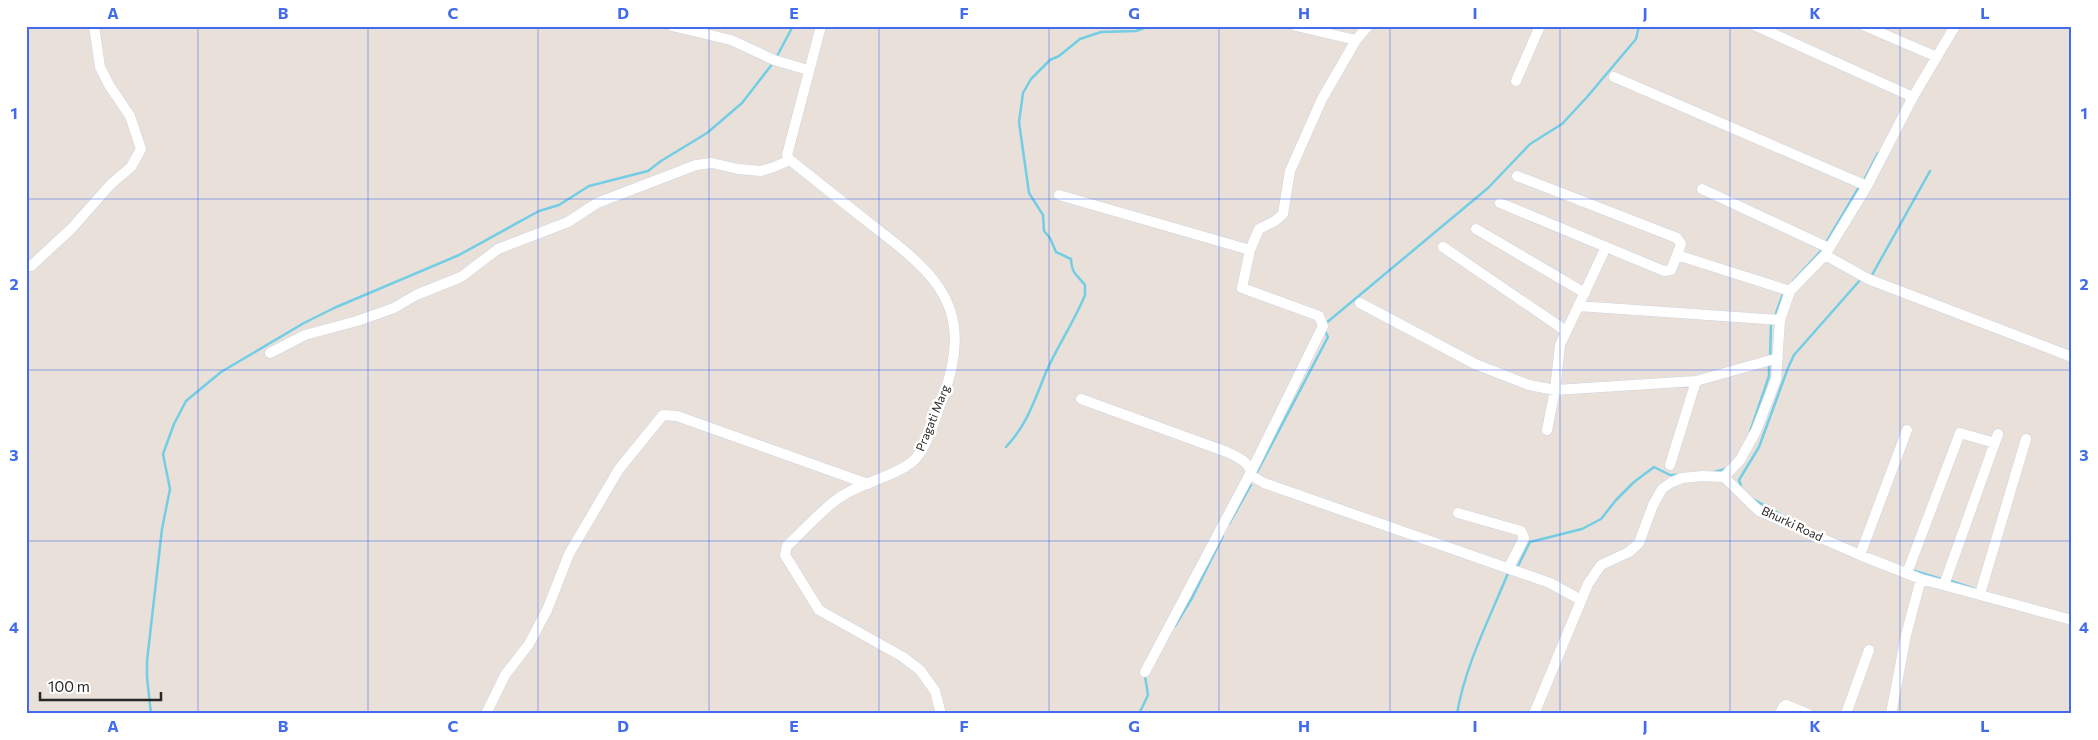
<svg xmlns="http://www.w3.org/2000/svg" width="2098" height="740" viewBox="0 0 2098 740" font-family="Commissioner,sans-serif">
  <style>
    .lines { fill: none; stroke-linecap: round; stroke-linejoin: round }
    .stream { stroke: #73cde5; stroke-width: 2.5 }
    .minor-casing { stroke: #cfd3df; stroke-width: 11 }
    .minor { stroke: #fff; stroke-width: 10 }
    .grid { fill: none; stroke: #436cec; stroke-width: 1; stroke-opacity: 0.55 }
    .labels { text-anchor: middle; stroke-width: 5; stroke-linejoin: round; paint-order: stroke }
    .street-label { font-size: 12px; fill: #272727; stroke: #fff }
    .neatline { fill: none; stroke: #436cec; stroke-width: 2 }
    .grid-label { font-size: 16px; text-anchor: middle; font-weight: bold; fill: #436cec }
  </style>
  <rect width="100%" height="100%" fill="#e9e1d9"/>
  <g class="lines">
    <path class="stream" d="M776,58l17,-32
      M1865,178l13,-25
      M1827,241l32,-54
      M1872,275l58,-104
      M1793,281l28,-30
      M1776,313l7,-19
      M1325,324l163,-136 42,-44 32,-20 25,-27 49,-58 3,-13
      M1770,358l1,-33
      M1750,432l19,-56v-13
      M1006,447c21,-22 29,-48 40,-75 12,-27 28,-50 39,-77v-10c-9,-11 -13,-11 -14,-26l-15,-7 -6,-14 -6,-7 -1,-16 -14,-22 -10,-71 4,-29 8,-14 19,-19 9,-4 21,-17 21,-7 35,-1 14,-5
      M1714,472l11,-3
      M1255,476l73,-139 -3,-6
      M1741,486l-2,-6 20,-33 29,-79 6,-13 67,-76
      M1753,499l32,18
      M1229,524l22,-39
      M1517,568l13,-26 52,-13 19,-10 15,-19 18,-18 20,-15 16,8h8
      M1915,571l26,8
      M1951,581l24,8
      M1175,626l17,-28 31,-62
      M151,714l-4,-37v-16l15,-132 8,-40 -7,-35 11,-30 12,-23 35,-29 83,-49 30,-15 125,-53 80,-44 20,-6 30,-19 59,-15 13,-10 46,-28 35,-30 31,-40
      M1139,714l9,-19 -3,-19
      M1457,714c8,-49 33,-96 51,-141"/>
    <g class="minor-casing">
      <path id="minor" d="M672,26l59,14 43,20 34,10
        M821,26l-34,129 3,5c28,22 55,44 83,66 66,50 102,83 70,171 -7,18 -16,53 -31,65 -19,15 -45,19 -65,31 -19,10 -43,37 -60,53l-2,9 34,55 84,47 17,13 15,21 6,23
        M1296,26l60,14
        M1756,26l157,71
        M1865,26l72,31
        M1614,77l253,109
        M1516,81l24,-55
        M1517,176l160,62 4,6 -4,11 113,36
        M1702,189l127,59
        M1059,195l191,55 9,-21 16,-8 8,-7 7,-43 32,-72 34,-59 12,-14
        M1500,203l164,68 7,-1 6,-15
        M1476,229l109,64
        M1443,247l123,84
        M1825,255l43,24 204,78
        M26,265l5,1 40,-37 40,-45 20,-17 10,-18 -11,-33 -21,-31 -9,-18 -6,-41
        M1360,303l115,61 54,21 26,5 141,-9 82,-23
        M1578,306l202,14
        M270,353l35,-18 52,-14 37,-13 22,-13 45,-18 37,-28 70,-27 29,-19 99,-38 16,-2 26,6 23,2 13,-4 16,-7
        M1081,399l146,53c11,5 23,10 25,24l12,7 286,100 31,17
        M1547,430l8,-40 5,-45 46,-98
        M1670,465l26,-84
        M1724,477l16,-17 16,-29 20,-52 4,-59 10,-29 35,-36 42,-69 46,-89 42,-71
        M1458,513l63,18 3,7 -15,29
        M1860,555l47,-125
        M1907,573l53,-140 35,10
        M1944,585l54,-151
        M1980,594l46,-155
        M1145,672l106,-200 72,-146 -4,-10 -77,-28 8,-38
        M486,714l19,-39 24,-31 18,-34 22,-56 50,-85 44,-54 14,1 191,68
        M1534,714l54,-130 13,-19 28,-13 10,-9 14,-38 9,-16 10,-7 10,-4 20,-2 22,1 35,34 101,44 61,24 151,41
        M1780,714l3,-7 3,-2 22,9
        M1846,714l23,-64
        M1891,714l15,-79 15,-56"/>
    </g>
    <use href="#minor" class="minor"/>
  </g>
  <path class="grid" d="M198,26v688M368,26v688M538,26v688M709,26v688M879,26v688M1049,26v688M1219,26v688M1390,26v688M1560,26v688M1730,26v688M1900,26v688M26,199h2046M26,370h2046M26,541h2046"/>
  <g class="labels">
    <g class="street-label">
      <text transform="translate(933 418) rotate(-68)" y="4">Pragati Marg</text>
      <text transform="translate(1792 524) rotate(25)" y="4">Bhurki Road</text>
    </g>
  </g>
  <rect width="2098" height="740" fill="none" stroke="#ffffff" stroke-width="55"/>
  <path d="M40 692v8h121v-8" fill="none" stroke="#272727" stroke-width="2.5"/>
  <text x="48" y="692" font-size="15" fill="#272727" stroke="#ffffff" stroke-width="4" paint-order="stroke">100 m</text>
  <rect x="28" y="28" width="2042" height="684" class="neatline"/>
  <g class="grid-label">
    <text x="113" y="19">A</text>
    <text x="283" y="19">B</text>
    <text x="453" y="19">C</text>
    <text x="623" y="19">D</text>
    <text x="794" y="19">E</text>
    <text x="964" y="19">F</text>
    <text x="1134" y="19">G</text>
    <text x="1304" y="19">H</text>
    <text x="1475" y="19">I</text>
    <text x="1645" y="19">J</text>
    <text x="1815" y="19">K</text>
    <text x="1985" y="19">L</text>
    <text x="14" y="119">1</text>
    <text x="2084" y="119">1</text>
    <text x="14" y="290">2</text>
    <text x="2084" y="290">2</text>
    <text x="14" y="461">3</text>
    <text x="2084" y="461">3</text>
    <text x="14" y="633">4</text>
    <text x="2084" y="633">4</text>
    <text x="113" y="732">A</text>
    <text x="283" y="732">B</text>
    <text x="453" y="732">C</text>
    <text x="623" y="732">D</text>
    <text x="794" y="732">E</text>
    <text x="964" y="732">F</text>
    <text x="1134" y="732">G</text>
    <text x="1304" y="732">H</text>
    <text x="1475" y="732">I</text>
    <text x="1645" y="732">J</text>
    <text x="1815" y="732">K</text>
    <text x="1985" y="732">L</text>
  </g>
</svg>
